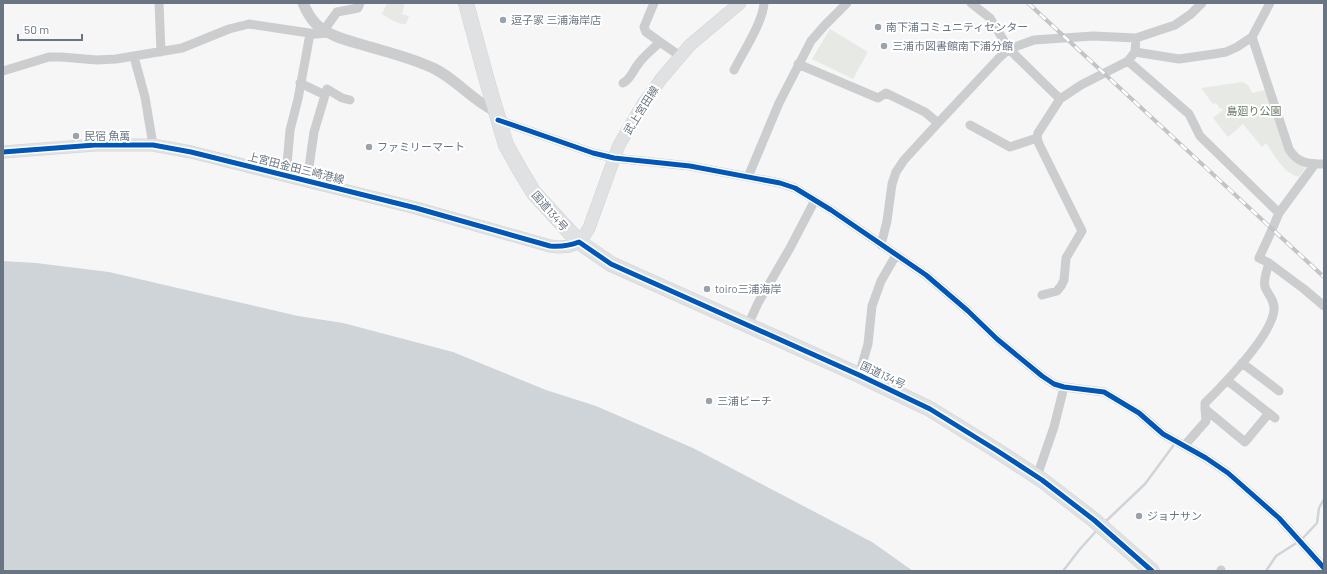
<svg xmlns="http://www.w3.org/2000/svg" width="1327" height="574" viewBox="0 0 1327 574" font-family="Barlow,'Noto Sans JP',sans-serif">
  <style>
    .green { fill: #e6e9e4 }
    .water { fill: #cfd4d8 }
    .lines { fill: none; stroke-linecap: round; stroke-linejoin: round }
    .stream { stroke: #cfd4d8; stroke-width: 2.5 }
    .secondary-casing { stroke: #d2d3d4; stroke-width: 13 }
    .trunk-casing { stroke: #d2d2d3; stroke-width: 16 }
    .minor { stroke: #cccdcf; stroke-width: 9 }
    .tertiary { stroke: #cccdcf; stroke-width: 11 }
    .secondary { stroke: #e0e1e2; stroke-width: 12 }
    .trunk { stroke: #e0e1e2; stroke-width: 15 }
    .rail-casing { stroke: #c3c4c5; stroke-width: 4 }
    .rail { stroke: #fff; stroke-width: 2.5; stroke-dasharray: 8; stroke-linecap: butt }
    .cycleway-casing { stroke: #fff; stroke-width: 8 }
    .cycleway { stroke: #0057b8; stroke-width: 5 }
    .poi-dot { fill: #9aa2ab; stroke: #fff; stroke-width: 1.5 }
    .labels { text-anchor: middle; stroke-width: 4; stroke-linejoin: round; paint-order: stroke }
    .poi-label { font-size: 11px; fill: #697583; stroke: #fff; text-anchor: start }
    .street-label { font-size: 11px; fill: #697583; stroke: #fff }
    .park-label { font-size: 11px; fill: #697b67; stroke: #fff }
  </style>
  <rect width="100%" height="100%" fill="#f6f6f6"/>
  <path class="green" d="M387,3h18l-3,11 7,2 -3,8c-8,1 -17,-6 -24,-10z
    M830,29l38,23 -15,27 -41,-20z
    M1242,82l6,3 4,8 14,-3 18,57 22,20 -7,10c-16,-4 -24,-21 -33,-34l-4,4 -19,-23 -15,13 -15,-19 10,-8 -1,-2 -2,1 -4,-6 -3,1 -12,-16z"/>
  <path class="water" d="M3,261l33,2 73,9 189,44 45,7 110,29 93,38 50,16 97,42 179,94 41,29h-910z"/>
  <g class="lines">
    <path class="stream" d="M1104,523l41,-39 28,-38
      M1302,539l15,-16 2,-15 5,-9
      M1063,571l17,-22 18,-20
      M1266,571l10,-15 22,-14"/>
    <g class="secondary-casing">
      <path id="secondary" d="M3,152l92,-7h58l38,7 225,56 134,38 9,1 11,-1 9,-4 5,-6 5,-8 30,-83 24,-41 18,-25 29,-34 50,-42"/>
    </g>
    <g class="trunk-casing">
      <path id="trunk" d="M466,3l21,78 19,64 14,25 14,23 45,49 32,22 248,111 71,34 66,41 46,30 52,40 58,51"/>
    </g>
    <path class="minor" d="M159,3l2,49
      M654,3l-10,24 2,5 14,10
      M971,3l19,15 19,31 51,50
      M1270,3l-18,34 37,112c8,14 19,15 35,15
      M324,30l13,-18 21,-4 2,-5
      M1136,38l-1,14 -7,9 61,53 11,22 79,77
      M1135,52l44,7 35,-5 12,-2 11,-5 15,-10
      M136,57h-2l11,40 8,48
      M798,64l80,34 8,-5 39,19 13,11
      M734,70c9,-18 29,-48 30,-67
      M3,71l46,-14h12l36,3 19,-1 66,-11 47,-19 20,-5 67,10 12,-1
      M300,83l25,12 -11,37 -7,49
      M623,83c8,-4 10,-13 16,-20 6,-8 14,-14 21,-21l20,14
      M325,95l2,-6 15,9 8,2
      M498,120l95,33 21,5 76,8 90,17 15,5 36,22 95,65 42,36 29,28 45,37 12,8 10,3 40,5 35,21 24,21 43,24 22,15 51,45 45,50
      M970,125l40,22 27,-9
      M286,176l4,-46 8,-31 12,-65
      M748,177l31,-74 32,-62 14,-16 22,-22
      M881,245l6,-24 5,-37 4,-12 8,-12 34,-37 61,-65 10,-9 25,-9 59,-4 43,2 39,-13 16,-11 11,-11
      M1269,263l35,26 20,17
      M1042,295l15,-4 4,-5 3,-6 2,-22 16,-27 -43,-87 -2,-6 1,-5 22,-34 21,-14 47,-24
      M748,325l10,-22 32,-55 25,-48
      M1242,363l37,28
      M859,375l9,-31 4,-38 9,-25 15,-26
      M1228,381l47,37
      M1269,413l-24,29 -40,-33v-6c19,-19 67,-68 69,-93 1,-10 -6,-15 -9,-23 -2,-8 2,-16 4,-24l-10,-5 12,-26 8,-19 36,-49
      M1184,446l22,-25 -1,-12
      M1037,476l17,-49 10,-40
      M1221,571v-1"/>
    <path class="tertiary" d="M303,3c3,7 7,15 13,21 13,12 30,16 47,21 24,7 50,13 72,24 22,11 38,32 60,42"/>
    <use href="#secondary" class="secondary"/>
    <use href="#trunk" class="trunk"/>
    <g class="rail-casing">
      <path id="rail" d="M1028,3l296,274"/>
    </g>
    <use href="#rail" class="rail"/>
    <g class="cycleway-casing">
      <path id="cycleway" d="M498,120l95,33 21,5 76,8 90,17 15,5 36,22 95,65 42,36 29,28 45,37 12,8 10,3 40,5 35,21 24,21 43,24 22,15 51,45 45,50
        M3,152l92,-7h58l38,7 225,56 134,38c11,1 19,0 29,-4l32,22 248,111 71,34 66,41 46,30 52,40 58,51"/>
    </g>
    <use href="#cycleway" class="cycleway"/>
  </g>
  <g class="poi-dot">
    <circle cx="503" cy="20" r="4"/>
    <circle cx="878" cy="27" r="4"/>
    <circle cx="884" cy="46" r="4"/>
    <circle cx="76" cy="136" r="4"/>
    <circle cx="369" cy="147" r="4"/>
    <circle cx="707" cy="289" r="4"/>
    <circle cx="709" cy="401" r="4"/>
    <circle cx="1139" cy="516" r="4"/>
  </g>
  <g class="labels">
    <g class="poi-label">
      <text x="511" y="24">逗子家 三浦海岸店</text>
      <text x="886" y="31">南下浦コミュニティセンター</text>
      <text x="892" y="50">三浦市図書館南下浦分館</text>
      <text x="84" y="140">民宿 魚萬</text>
      <text x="377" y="151">ファミリーマート</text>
      <text x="715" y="293">toiro三浦海岸</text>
      <text x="717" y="405">三浦ビーチ</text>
      <text x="1147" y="520">ジョナサン</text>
    </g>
    <g class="street-label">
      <text transform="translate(641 110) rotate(-58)" y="4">武上宮田線</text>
      <text transform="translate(296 168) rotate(14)" y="4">上宮田金田三崎港線</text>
      <text transform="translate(550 211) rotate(49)" y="4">国道134号</text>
      <text transform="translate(883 375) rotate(25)" y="4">国道134号</text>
    </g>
    <g class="park-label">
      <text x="1254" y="115">島廻り公園</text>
    </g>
  </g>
  <rect width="1327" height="574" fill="none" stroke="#697583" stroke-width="8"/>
  <path d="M18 34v6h64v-6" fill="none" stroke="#697583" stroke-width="2"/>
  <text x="24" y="34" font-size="12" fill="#697583" stroke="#ffffff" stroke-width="3" paint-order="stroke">50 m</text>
</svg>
